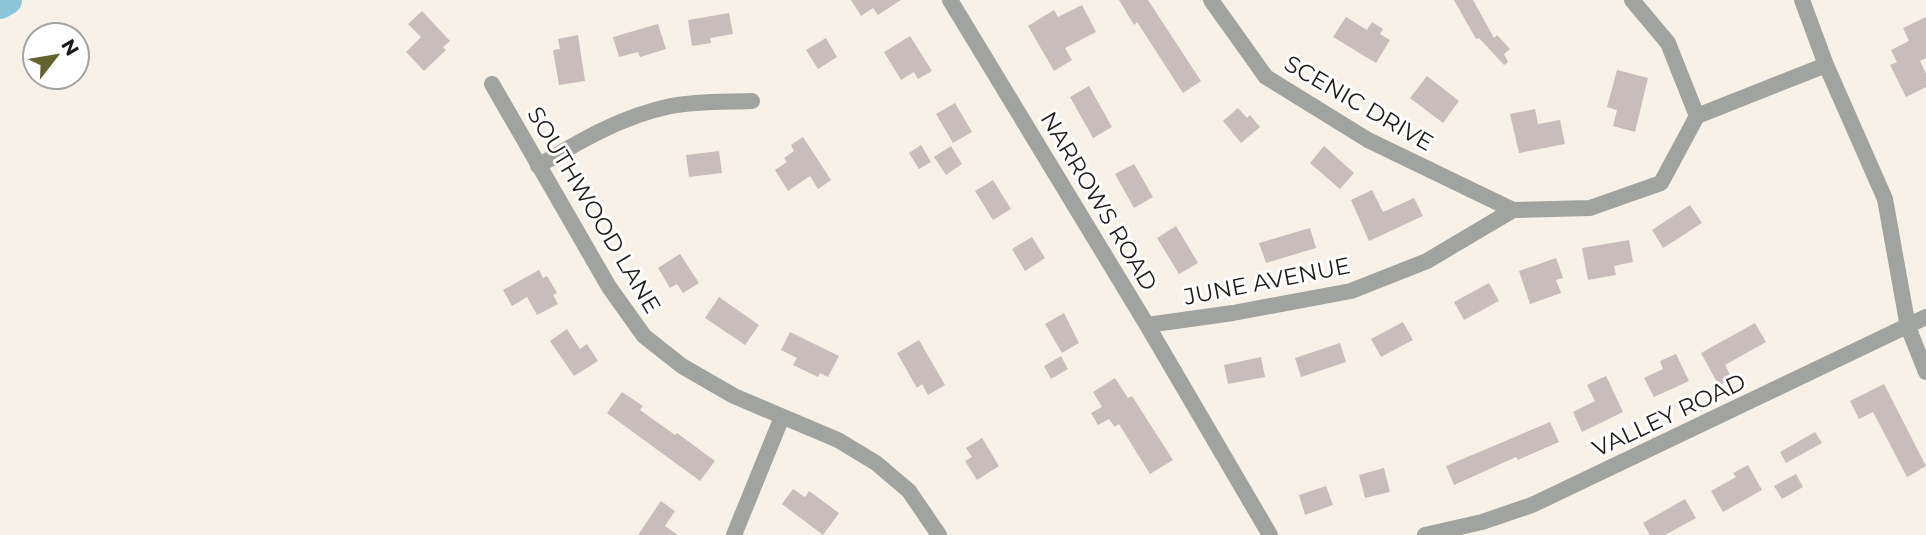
<svg xmlns="http://www.w3.org/2000/svg" width="1926" height="535" viewBox="0 0 1926 535" font-family="Montserrat,sans-serif">
  <style>
    .lines { fill: none; stroke-linecap: round; stroke-linejoin: round }
    .river { stroke: #8dc5d8; stroke-width: 30 }
    .building { fill: #c9bdbc }
    .street { stroke: #a0a39f; stroke-width: 16 }
    .labels { text-anchor: middle; stroke-width: 6; stroke-linejoin: round; paint-order: stroke }
    .street-label { font-size: 23px; fill: #1e1c19; stroke: #fff }
  </style>
  <rect width="100%" height="100%" fill="#f7f1e8"/>
  <g class="lines">
    <path class="river" d="M0,4l7,-4"/>
  </g>
  <path class="building" d="M851,0h50l-23,15 -5,-7 -12,8z
    M1119,0h29l53,81 -18,12 -46,-71 -3,3z
    M1454,0h19l21,38 3,-3 13,14 -6,5 4,8 -4,3 -25,-27 -3,1z
    M1082,5l14,27 -31,16 7,12 -18,11 -26,-45 26,-16 4,7z
    M422,11l28,30 -7,6 3,3 -22,21 -18,-19 15,-15 -13,-13z
    M729,13l4,21 -23,4 1,5 -19,3 -4,-26z
    M1346,17l21,13 5,-8 11,7 -3,5 10,6 -14,23 -43,-26z
    M1926,17v41l-6,3 6,13v13l-20,10 -16,-32 7,-3 -6,-12 18,-9 -6,-13z
    M658,24l8,25 -26,8 -2,-5 -19,5 -6,-20z
    M578,35l7,46 -26,4 -6,-35 7,-1 -2,-10z
    M910,36l22,35 -14,8 -4,-7 -13,8 -17,-28z
    M826,38l11,19 -19,12 -12,-19z
    M1617,70l31,8 -13,54 -22,-6 4,-16 -10,-3z
    M1427,76l32,25 -16,22 -33,-25z
    M1089,86l23,41 -19,11 -23,-41z
    M955,103l17,29 -19,11 -17,-29z
    M1238,108l9,10 3,-3 10,12 -19,16 -18,-22z
    M1535,109l3,15 22,-4 5,24 -46,9 -9,-39z
    M803,137l28,43 -13,9 -8,-13 -22,15 -13,-21 12,-8 -3,-4 10,-7 -3,-6z
    M921,145l10,17 -12,7 -10,-16z
    M951,146l11,18 -16,11 -12,-18z
    M1324,146l30,27 -14,16 -30,-26z
    M719,151l3,22 -33,4 -3,-22z
    M1134,164l19,33 -19,11 -19,-34z
    M993,180l18,29 -18,11 -18,-29z
    M1372,190l11,22 31,-14 9,18 -54,25 -18,-41z
    M1690,205l12,18 -39,25 -11,-18z
    M1176,226l22,37 -19,11 -22,-36z
    M1310,228l6,20 -50,15 -7,-20z
    M1032,237l13,21 -20,13 -13,-22z
    M1629,240l4,22 -19,4 2,9 -28,5 -6,-32z
    M680,254l19,29 -16,10 -6,-9 -7,4 -12,-20z
    M1556,258l7,20 -7,2 5,13 -31,11 -11,-33z
    M539,270l4,8 4,-2 10,17 -4,2 5,9 -21,11 -10,-18 -15,9 -9,-16z
    M1489,283l10,18 -35,19 -10,-18z
    M719,297l40,28 -14,20 -40,-27z
    M1064,313l15,30 -17,10 -17,-29z
    M1403,322l10,18 -32,17 -10,-18z
    M1755,323l11,19 -41,23 7,13 -13,8 -18,-33z
    M567,329l13,20 7,-5 11,17 -24,15 -24,-35z
    M790,332l49,24 -11,21 -8,-4 -2,4 -25,-12 4,-7 -16,-8z
    M919,340l26,45 -17,10 -6,-11 -5,4 -20,-35z
    M1340,343l6,19 -45,15 -6,-19z
    M1676,354l13,27 -35,16 -10,-19 19,-9 -3,-8z
    M1061,356l7,13 -17,10 -7,-13z
    M1261,357l4,20 -37,7 -4,-19z
    M1606,376l17,36 -41,20 -9,-20 22,-11 -8,-16z
    M1115,378l13,20 4,-2 41,64 -23,14 -31,-50 -4,3 -6,-8 -11,6 -7,-12 11,-6 -9,-15z
    M1884,384l42,82 -19,11 -34,-65 -14,7 -9,-18z
    M622,392l21,14 -3,4 35,25 2,-2 38,28 -15,20 -93,-68z
    M1550,422l9,20 -41,18 -2,-3 -62,28 -8,-19z
    M1815,432l7,11 -36,20 -6,-11z
    M982,438l17,28 -22,14 -12,-19 7,-4 -6,-9z
    M1748,465l14,25 -39,22 -12,-21 25,-14 -3,-4z
    M1384,468l6,24 -25,6 -6,-23z
    M1796,474l7,13 -21,12 -8,-13z
    M1326,486l7,19 -28,10 -6,-20z
    M793,489l12,8 4,-6 30,22 -16,22 -41,-31z
    M1685,499l11,19 -31,17h-15l-7,-12z
    M661,501l14,10 -10,15 13,9h-40z"/>
  <g class="lines">
    <path class="street" d="M950,0l197,325 123,210
      M1211,0l55,77 102,63 145,70
      M1632,0l36,43 29,73
      M1802,0l24,65 59,134 23,128 18,45
      M492,84l117,203 35,49 38,30 52,30 104,44 38,23 33,28 30,44
      M538,166c42,-25 84,-50 133,-60 26,-5 54,-4 81,-5
      M1147,325l86,-12 118,-22 76,-30 86,-51 77,-2 71,-25 36,-67 129,-51
      M734,535l48,-118
      M1425,535l57,-13 50,-17 394,-188"/>
  </g>
  <g class="labels">
    <g class="street-label">
      <text transform="translate(1359 103) rotate(30)" y="8">SCENIC DRIVE</text>
      <text transform="translate(1099 201) rotate(59)" y="8">NARROWS ROAD</text>
      <text transform="translate(594 210) rotate(59)" y="8">SOUTHWOOD LANE</text>
      <text transform="translate(1267 281) rotate(-11)" y="8">JUNE AVENUE</text>
      <text transform="translate(1669 415) rotate(-25)" y="8">VALLEY ROAD</text>
    </g>
  </g>
  <g transform="translate(56 56) rotate(59)"><circle r="33" fill="#ffffff" stroke="#a5a4a3" stroke-width="2"/>
  <path d="M0-5L12 26L0 18L-12 26Z" fill="#636330"/>
  <text y="-10" font-size="19" font-weight="bold" text-anchor="middle" fill="#1e1c19">N</text>
  </g>
</svg>
